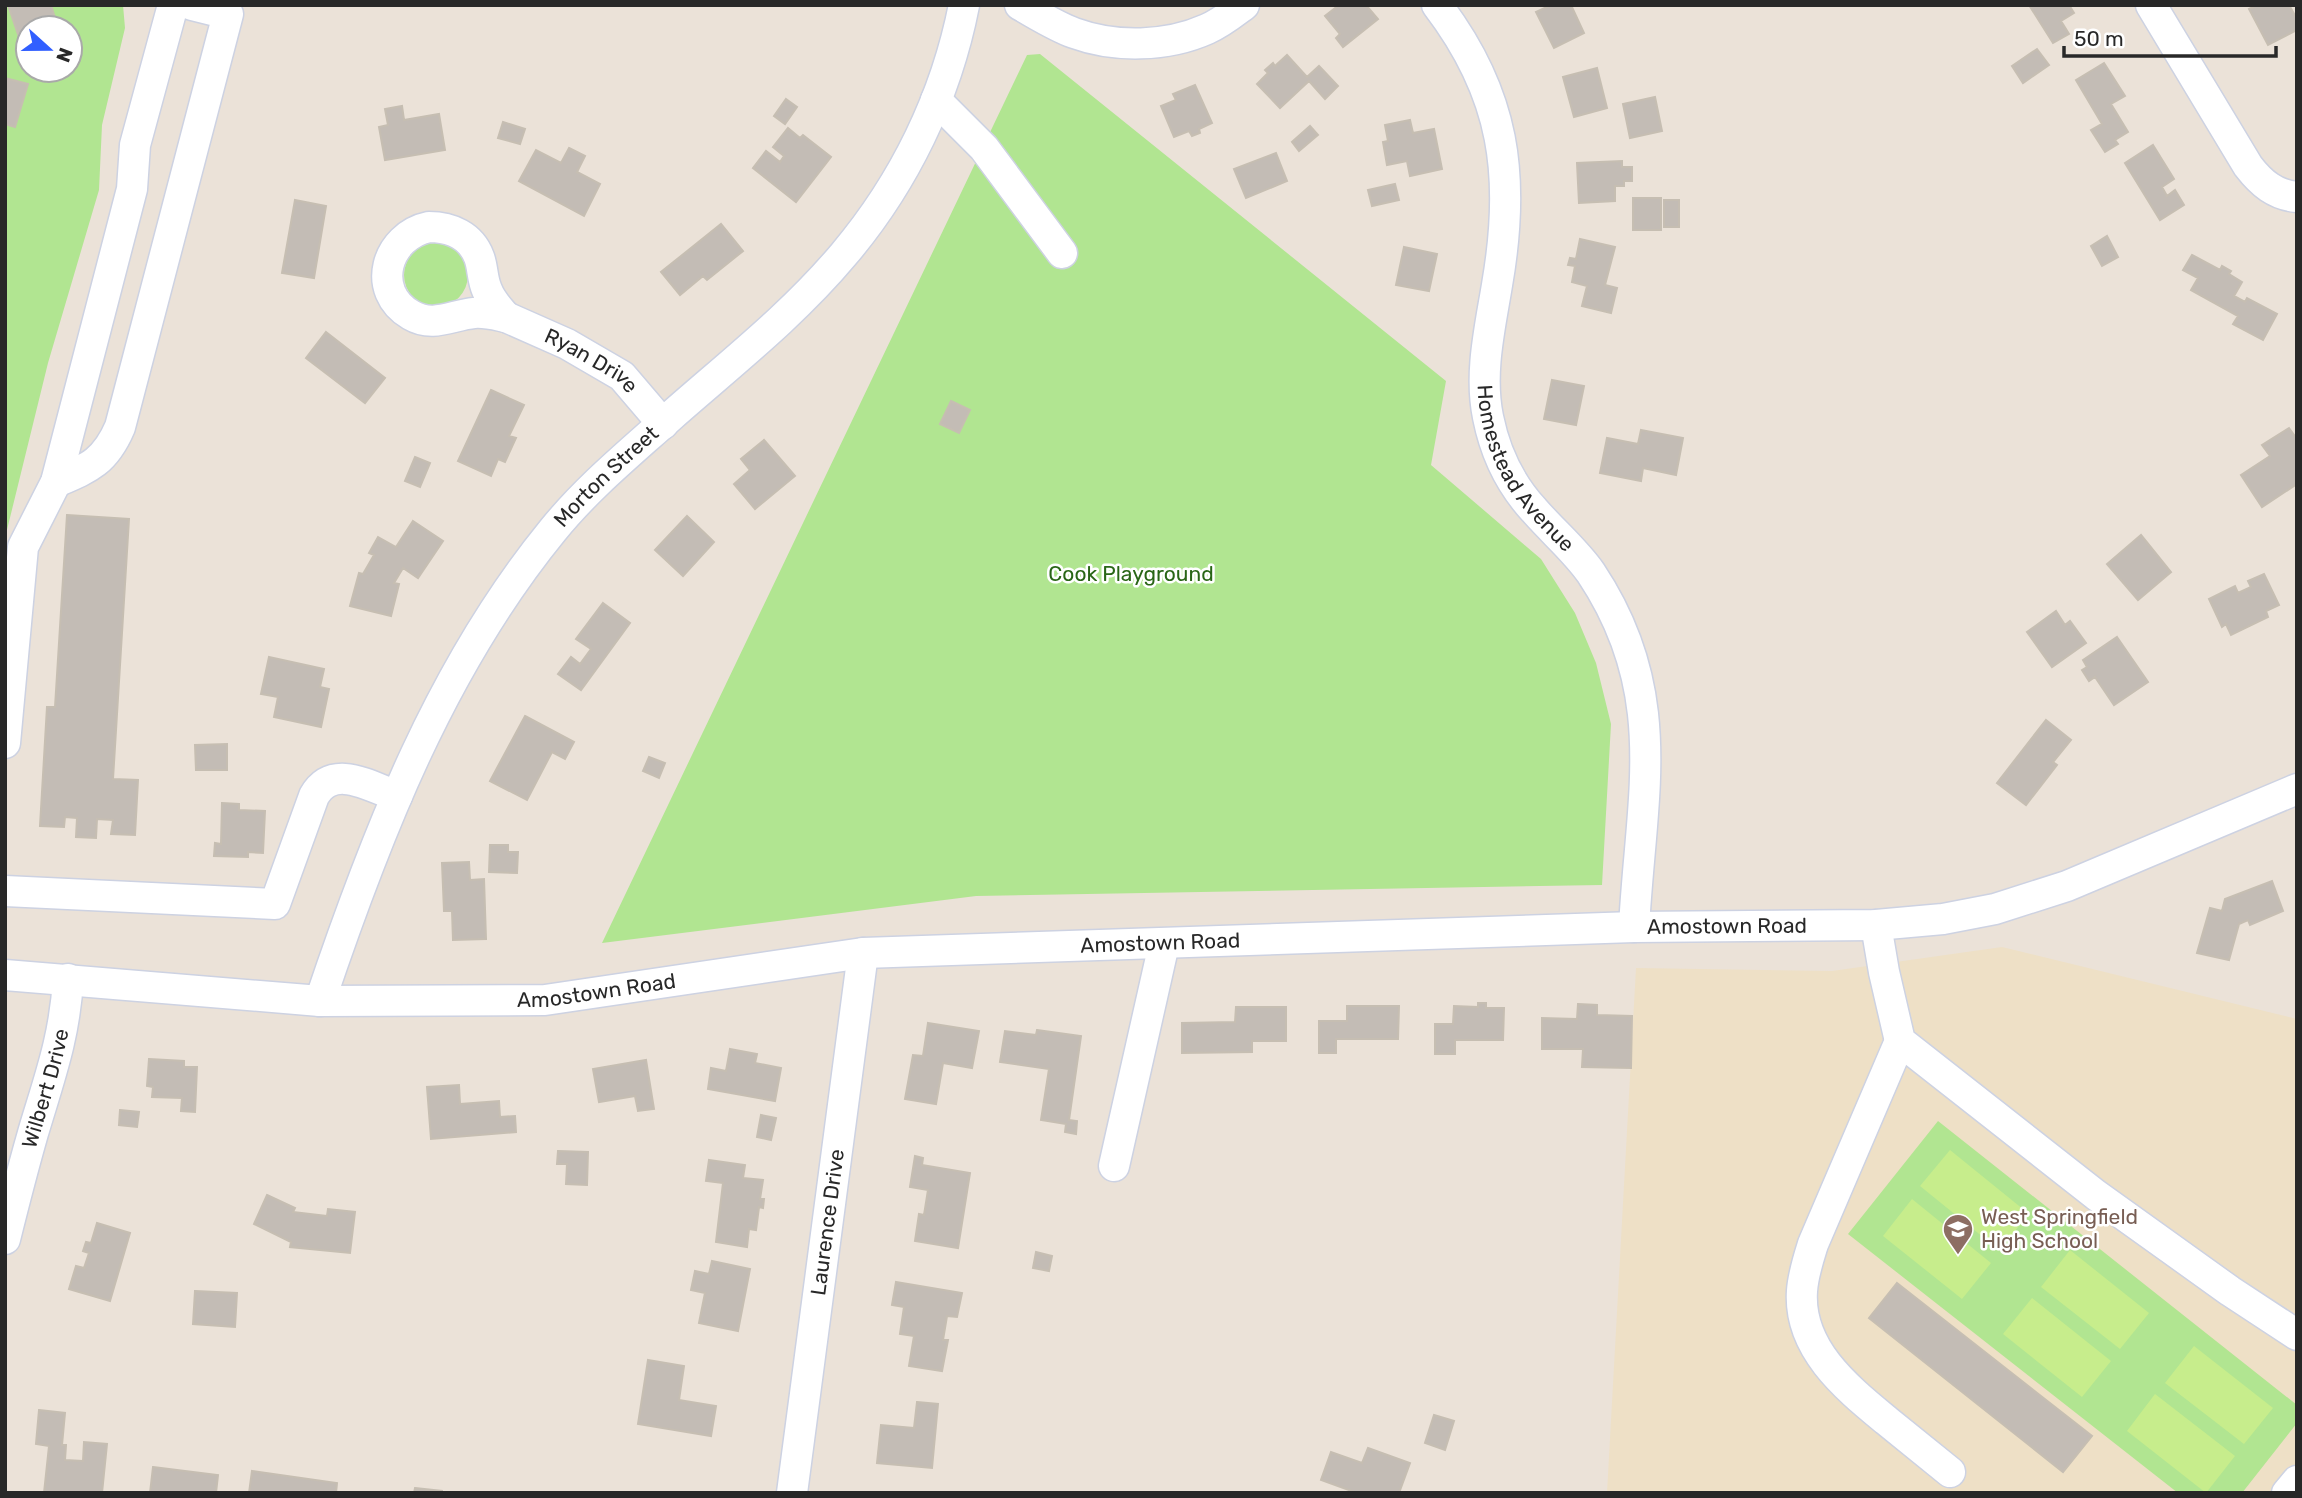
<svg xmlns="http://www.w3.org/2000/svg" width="2302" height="1498" viewBox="0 0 2302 1498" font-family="Rubik,sans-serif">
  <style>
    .education { fill: #eee0c6 }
    .green { fill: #b1e591; fill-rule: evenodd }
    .pitch { fill: #c7ed8c }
    .building { fill: #c3bcb5; stroke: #c6beb2; stroke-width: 2 }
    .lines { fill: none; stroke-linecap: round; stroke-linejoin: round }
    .minor-casing { stroke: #cdd2e2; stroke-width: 33 }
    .minor { stroke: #fff; stroke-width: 30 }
    .labels { text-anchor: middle; stroke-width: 5; stroke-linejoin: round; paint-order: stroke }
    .street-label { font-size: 21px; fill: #282828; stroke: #fff }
    .park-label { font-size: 21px; fill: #296616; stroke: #fff }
    .education-label { font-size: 21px; fill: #785e54; stroke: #fff; text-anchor: start }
  </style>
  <rect width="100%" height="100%" fill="#ebe2d8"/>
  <path class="education" d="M2002,947l295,72v474h-690l29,-525 196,3z"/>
  <path class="green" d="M5,5h118l2,23 -23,97 -3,65 -51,173 -43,175zM28,28h42v42h-42z
    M1040,54l406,327 -15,84 110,94 34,54 21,50 15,61 -9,161 -626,11 -374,47 425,-888z
    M404 275a32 32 0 1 1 64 0a32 32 0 1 1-64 0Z
    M1938,1121l359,284v18l-55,70h-64l-330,-259z"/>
  <path class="pitch" d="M1950,1150l79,64 -30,36 -79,-64z
    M1912,1199l79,64 -29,36 -79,-63z
    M2070,1250l79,63 -29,36 -79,-62z
    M2032,1298l79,63 -29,36 -79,-63z
    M2194,1346l79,62 -29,36 -79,-61z
    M2155,1394l80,62 -29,37 -79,-62z"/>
  <path class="building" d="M8,5h43l7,23h-30v13l-7,2z
    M1339,5h27l12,14 -35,28 -7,-9 4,-4 -15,-18z
    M1551,5h20l13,28 -30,15 -18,-36z
    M2029,5h40l5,8 -13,8 8,13 -16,9z
    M2257,5h32l8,14v11l-29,15 -19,-36z
    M2037,49l12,16 -26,18 -11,-17z
    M1287,55l20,22 12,-11 19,20 -13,13 -16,-18 -29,27 -23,-24 11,-11 -3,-3 8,-7 2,3z
    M2104,63l21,33 -14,8 17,28 -13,8 3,4 -13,8 -14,-22 11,-6 -26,-44z
    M1597,68l10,40 -33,9 -11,-40z
    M5,78l23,6 -13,43 -10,-3z
    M1195,85l17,38 -13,6 1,4 -8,3 -3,-5 -15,6 -13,-31 15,-6 -3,-6z
    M1655,97l7,34 -32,7 -7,-34z
    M786,99l11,8 -12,17 -11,-8z
    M402,106l2,14 35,-6 6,36 -60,10 -6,-33 9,-2 -3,-16z
    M1410,120l3,13 21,-4 8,40 -32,7 -3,-15 -20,4 -4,-23 5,-1 -3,-16z
    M503,122l22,7 -5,15 -22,-6z
    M1310,126l8,9 -19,16 -7,-9z
    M788,128l12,10 3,-3 28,22 -35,45 -43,-34 13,-17 14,11 4,-6 -11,-9z
    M2153,145l21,34 -12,8 5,9 8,-6 9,15 -24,15 -35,-57z
    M569,148l16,8 -8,16 23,12 -16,32 -65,-35 17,-31 25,13z
    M1276,153l11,28 -41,17 -12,-29z
    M1622,161v6h10v14h-8v5h-9v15l-36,2 -2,-40z
    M1395,184l4,16 -27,6 -4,-16z
    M1633,198h28v32h-28z
    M295,200l31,6 -12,72 -32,-5z
    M1664,200h15v27h-15z
    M721,224l22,27 -36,29 -4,-4 -23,19 -19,-23z
    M2107,236l11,21 -16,9 -11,-20z
    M1580,239l35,8 -10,38 12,3 -6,25 -29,-7 5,-20 -15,-4 3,-16 -7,-1 2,-7 6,1z
    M1404,247l33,7 -8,37 -33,-6z
    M2192,255l28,15 2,-4 9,5 -2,3 13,8 -8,14 11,6 2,-4 30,16 -14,26 -30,-16 5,-8 -47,-26 7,-12 -15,-8z
    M326,332l59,46 -20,25 -59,-45z
    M1552,380l32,6 -8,39 -32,-6z
    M491,390l33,15 -15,31 7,2 -11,24 -7,-3 -7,17 -33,-15z
    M951,401l19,9 -11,23 -19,-9z
    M2289,428l8,11v45l-35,23 -21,-32 29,-19 -8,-11z
    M1641,430l42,8 -7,37 -33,-7 -2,13 -41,-8 7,-35 31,6z
    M764,440l31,36 -40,33 -21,-25 16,-14 -9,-11z
    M415,457l15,6 -10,24 -15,-6z
    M67,515l62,4 -16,260 25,1 -3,55 -24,-1 2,-14 -16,-1 -1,19 -20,-1 1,-19 -12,-1 -1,10 -24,-1 7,-119h8z
    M687,516l27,26 -31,34 -28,-26z
    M413,521l30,20 -25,37 -15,-10 -9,15 5,1 -8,32 -41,-10 9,-33 4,1 11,-19 -5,-2 9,-16 18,10z
    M2141,535l30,37 -33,28 -31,-36z
    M2264,574l15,31 -13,6 2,6 -37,18 -5,-11 -4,3 -13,-28 26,-13 3,7 13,-6 -3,-6z
    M603,603l27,20 -49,67 -23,-16 13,-17 9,7 11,-15 -15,-10z
    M2056,611l9,14 5,-4 16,22 -34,24 -25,-35z
    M2117,637l31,45 -34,23 -19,-28 -6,4 -7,-11 5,-3 -4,-7z
    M269,657l55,12 -4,18 9,2 -8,38 -47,-10 4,-20 -17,-3z
    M525,716l49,26 -9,17 -13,-7 -25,48 -37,-19z
    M2046,720l25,20 -18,22 4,3 -31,40 -29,-22z
    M227,744v26h-31l-1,-25z
    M649,757l16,6 -6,15 -16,-7z
    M222,803l17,1v6l26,1 -2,42 -15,-1v5l-34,-1 1,-13 6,1z
    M490,845h18v7h10l-1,21 -28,-1z
    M469,862l1,18 14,-1 2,60 -33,1 -1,-29h-8l-2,-48z
    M2272,881l11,30 -33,14 -2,-5 -9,4 -10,36 -32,-7 13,-45 12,3 3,-12z
    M1478,1003h8v5h18l-1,32h-48v14h-20v-30h18l1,-18 24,1z
    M1578,1004l19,1v10l35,1 -1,52 -49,-1 1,-18h-41v-31l35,1z
    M1347,1006h52l-1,33h-62v14h-17v-32h28z
    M1236,1007h50v34h-34v11l-70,1v-30l53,-1z
    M928,1023l51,8 -7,37 -29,-5 -7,41 -31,-5 8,-44 10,1z
    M1037,1030l44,6 -12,84 8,1 -1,13 -11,-2 1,-8 -25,-4 8,-51 -49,-7 5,-31 31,4z
    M730,1049l27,5 -2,9 26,5 -6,33 -67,-12 3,-21 15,3z
    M149,1059l35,2v6h13l-2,45 -14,-1 1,-13 -30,-1 1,-10 -6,-1z
    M646,1060l8,49 -16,2 -3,-15 -36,6 -6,-33z
    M459,1085l1,19 39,-3 1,16 15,-1 1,16 -85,7 -4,-52z
    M120,1110l19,2 -2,15 -18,-2z
    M761,1115l15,3 -5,22 -14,-3z
    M558,1151l30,1 -1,33 -21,-1 1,-20h-10z
    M915,1156l8,2 -1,7 48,8 -12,75 -43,-7 4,-27 5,1 4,-25 -18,-3z
    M709,1160l36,5 -2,13 20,2 -3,19h4l-1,9 -4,-1 -3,23 -7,-1 -2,18 -31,-5 7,-59 -17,-2z
    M267,1195l28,13 -2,4 34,4 1,-7 27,3 -5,41 -60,-6 1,-5 -37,-18z
    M97,1223l33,10 -20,68 -41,-12 7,-23 8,2 5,-15 -6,-2 3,-9 5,1z
    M1036,1252l16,4 -3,15 -16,-3z
    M712,1261l38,8 -12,62 -39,-8 6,-30 -14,-3 4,-19 14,3z
    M896,1282l66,11 -5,24 -10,-1 -4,24h5l-6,31 -33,-5 5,-30 -14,-2 4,-27 -12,-2z
    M1897,1283l195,153 -29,36 -194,-154z
    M195,1291l42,2 -2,34 -42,-3z
    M648,1360l36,6 -5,34 37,6 -5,30 -73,-12z
    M917,1402l21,2 -6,64 -55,-5 4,-38 33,3z
    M39,1410l26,3 -3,32h4l-1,15 18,1 1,-19 23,2 -5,49h-58l5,-47 -13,-2z
    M1434,1415l20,6 -9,29 -20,-7z
    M1368,1448l42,15 -11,30h-42l-36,-13 10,-28 31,11z
    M153,1467l65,8 -2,18h-66z
    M252,1471l85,12 -1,10h-87z
    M415,1488l27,3v2h-28z"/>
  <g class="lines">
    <g class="minor-casing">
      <g id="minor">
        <path d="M1020,5c18,10 35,21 54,28 41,15 93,14 133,-4 14,-6 25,-15 37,-24"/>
        <path id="s1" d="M1437,5c68,89 79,171 60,280 -7,43 -18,88 -9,132 7,35 22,67 46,93 19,22 41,40 57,63 80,120 50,222 43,354"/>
        <path d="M2151,5l97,161c13,17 27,29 49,31"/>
        <path d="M936,100l48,48 78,105"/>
        <path d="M429,227c22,0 42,9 50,30 4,10 3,22 8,33 4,11 11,18 19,27 -10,-2 -21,-5 -32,-4 -22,2 -41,15 -63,2 -41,-24 -25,-79 18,-88z"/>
        <path id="s2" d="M506,317l61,27 55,32 41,48"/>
        <path d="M56,482c33,-14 49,-20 64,-55l108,-413 -36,-9"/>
        <path d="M5,743l18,-196 33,-65 76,-293 3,-44 38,-140"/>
        <path d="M5,891l270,13 39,-108c19,-33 55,-10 83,0"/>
        <path d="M1876,925l8,47 16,69 196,154 134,96 67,44"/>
        <path id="s3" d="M5,975l315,26 225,-1 318,-47 771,-26 242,-2 67,-6 52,-10 72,-23 230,-97"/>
        <path id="s4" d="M320,1001c56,-166 121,-334 233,-471 35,-43 77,-77 118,-114 59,-52 122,-101 173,-162 60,-71 102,-157 120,-249"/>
        <path d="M1900,1041l-87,203c-5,16 -10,31 -11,47 -4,58 45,97 85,130 21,17 42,34 63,51"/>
        <path d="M1114,1166l50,-222"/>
        <path id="s5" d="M5,1239c9,-36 18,-71 28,-106 16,-54 32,-96 35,-154"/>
        <path id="s6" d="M792,1493l71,-540"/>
        <path d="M2287,1493l10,-12"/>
      </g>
    </g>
    <use href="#minor" class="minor"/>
  </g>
  <defs>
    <g id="school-pin" transform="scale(1.575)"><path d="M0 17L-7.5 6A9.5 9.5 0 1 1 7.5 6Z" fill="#8d6e63" stroke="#fff"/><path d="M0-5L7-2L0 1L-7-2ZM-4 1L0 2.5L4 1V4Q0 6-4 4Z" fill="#fff"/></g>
  </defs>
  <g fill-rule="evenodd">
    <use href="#school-pin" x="1958" y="1229"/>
  </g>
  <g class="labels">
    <g class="street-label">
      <text dy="7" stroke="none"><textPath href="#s2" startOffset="96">Ryan Drive</textPath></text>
      <text dy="7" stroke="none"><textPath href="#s1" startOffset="492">Homestead Avenue</textPath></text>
      <text dy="7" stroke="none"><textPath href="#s4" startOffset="604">Morton Street</textPath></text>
      <text dy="7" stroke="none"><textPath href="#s3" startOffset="1727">Amostown Road</textPath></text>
      <text dy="7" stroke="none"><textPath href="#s3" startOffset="1160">Amostown Road</textPath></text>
      <text dy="7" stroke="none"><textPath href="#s3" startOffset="593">Amostown Road</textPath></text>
      <text dy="7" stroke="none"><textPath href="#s5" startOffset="156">Wilbert Drive</textPath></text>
      <text dy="7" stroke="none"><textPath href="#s6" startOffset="273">Laurence Drive</textPath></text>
    </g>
    <g class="park-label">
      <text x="1131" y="581">Cook Playground</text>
    </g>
    <g class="education-label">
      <text x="1981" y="1224">West Springfield<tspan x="1981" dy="24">High School</tspan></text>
    </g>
  </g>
  <rect width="2302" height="1498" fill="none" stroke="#282828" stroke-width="14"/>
  <g transform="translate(49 49) rotate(111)"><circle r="33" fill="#ffffff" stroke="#a9a9a9" stroke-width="2"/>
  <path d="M0-5L12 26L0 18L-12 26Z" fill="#315fff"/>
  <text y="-10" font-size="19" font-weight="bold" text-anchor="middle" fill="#282828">N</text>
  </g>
  <path d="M2064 46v10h212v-10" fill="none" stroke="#282828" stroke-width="3.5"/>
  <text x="2074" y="46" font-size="21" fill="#282828" stroke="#ffffff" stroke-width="5" paint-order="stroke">50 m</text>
</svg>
